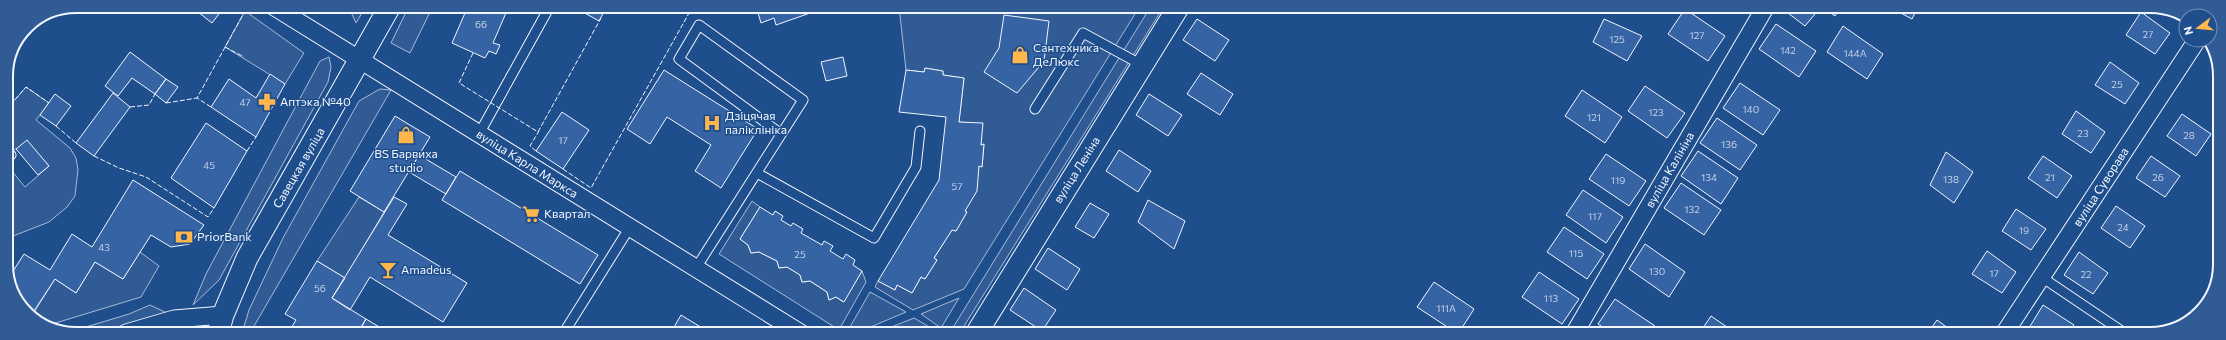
<svg xmlns="http://www.w3.org/2000/svg" width="2226" height="340" viewBox="0 0 2226 340" font-family="Commissioner,sans-serif">
  <style>
    .built { fill: #305b95; stroke: #a8bbd7 }
    .building { fill: #3563a3; stroke: #f2f6ff }
    .lines { fill: none; stroke-linecap: round; stroke-linejoin: round }
    .service-casing { stroke: #f2f6ff; stroke-width: 11 }
    .minor-casing { stroke: #f2f6ff; stroke-width: 19 }
    .tertiary-casing { stroke: #f2f6ff; stroke-width: 23 }
    .service { stroke: #1f4e8c; stroke-width: 9 }
    .minor { stroke: #1f4e8c; stroke-width: 17 }
    .tertiary { stroke: #1f4e8c; stroke-width: 21 }
    .fence { stroke: #f2f6ff; stroke-width: 1; stroke-dasharray: 5 2; stroke-linecap: butt }
    .labels { text-anchor: middle; stroke-width: 3; stroke-linejoin: round; paint-order: stroke }
    .number-label { font-size: 10px; fill: #c3d1e8 }
    .poi-label { font-size: 12px; fill: #f2f6ff; stroke: #1f4e8c; text-anchor: start }
    .street-label { font-size: 12px; fill: #f2f6ff; stroke: #1f4e8c }
    .rim { fill: none; stroke: #f2f6ff; stroke-width: 2 }
  </style>
  <rect width="100%" height="100%" fill="#1f4e8c"/>
  <path class="built" d="M351,6h15l-10,17 -6,-13z
    M409,6h24l-23,47 -19,-10z
    M899,6h241l-176,283 -51,21 -38,-23 3,-6 17,9 2,-5 15,8 9,-16 4,2 12,-19 -3,-2 18,-28 4,1 11,-19 -2,-1 14,-45 3,1 2,-22h-3l1,-21 -23,-2 5,-44 -21,-3v-4l-18,-3 -1,4 -18,-2z
    M1151,6h13l-205,328h-10z
    M245,11l59,42 -19,31 -60,-37z
    M329,57l2,10 -3,15 -109,198 -26,25 13,-31 114,-213z
    M26,87l23,16 -13,17 34,28 6,10 2,12 -3,26 -8,11 -18,15 -41,16 -1,-73 18,22 24,-21 -22,-25 -11,8 -9,1 -1,-40z
    M380,89l11,1 -141,243h-8l7,-23 34,-72 76,-137z
    M359,197l25,15 -39,66 -28,-17z
    M752,201l8,6 -20,32 8,6 3,8 8,-1 18,9 2,7 8,-1 13,8 2,7 8,-1 17,11 2,8 7,-3 7,5 19,-31 4,11 -27,48 -120,-76z
    M140,252l19,14 -18,31 -92,28 -19,-8 -4,-7 7,4 22,-35 21,14 19,-31 28,17z
    M870,292l36,20 -52,22h-8z
    M959,298l-18,30 -20,-14z
    M150,305l17,8 -66,20h-35l63,-19z
    M914,318l24,14 -64,2z"/>
  <path class="building" d="M195,6h30l-13,17 -19,-15z
    M468,6h41l-16,37 7,2 -4,9 -7,-3 -4,7 -33,-15z
    M586,6h21l-8,15 -16,-9z
    M756,6h55l2,6 -37,13 -2,-7 -13,5z
    M1805,6l10,8 -10,12 -25,-19z
    M1821,6h20l-6,10z
    M1888,6l30,1 -6,12z
    M1685,9l40,27 -17,25 -40,-27z
    M2141,12l29,21 -15,21 -29,-19z
    M1004,15l45,6 -5,40 -27,32 -33,-21 15,-24z
    M1197,19l32,21 -14,21 -32,-21z
    M1604,19l38,17 -15,25 -34,-19z
    M1776,24l40,27 -17,26 -40,-28z
    M1843,26l40,28 -16,25 -40,-27z
    M130,52l36,27 -11,15 -23,-16 -14,18 -13,-10z
    M843,57l4,19 -21,5 -5,-19z
    M2110,62l29,21 -14,21 -30,-19z
    M925,68l18,3v4l21,3 -5,44 24,1 -2,22 3,-1 -2,23 -3,-1 -2,25 -12,20 2,1 -11,19 -4,-1 -18,28 3,2 -12,19 -4,-2 -9,16 -15,-8 -2,5 -17,-9 61,-101 7,-63 -47,-5 7,-42 18,2z
    M664,70l94,59 -37,59 -26,-17 16,-26 -44,-28 -17,27 -23,-15z
    M1201,73l32,21 -13,21 -33,-21z
    M270,74l15,10 -29,53 -45,-30 18,-28 27,19z
    M166,79l12,8 -12,16 -11,-9z
    M1740,83l40,27 -17,25 -40,-27z
    M1645,86l40,27 -18,25 -39,-27z
    M1582,90l40,27 -17,26 -40,-27z
    M113,93l17,14 -36,49 -18,-13z
    M55,94l16,12 -15,20 -16,-11z
    M1149,94l33,21 -14,21 -32,-21z
    M2076,111l29,21 -14,21 -29,-19z
    M562,112l27,18 -26,39 -27,-18z
    M2182,114l29,20 -15,22 -29,-20z
    M395,116l35,21 -46,75 -34,-21z
    M1717,118l40,27 -17,25 -40,-27z
    M206,123l41,28 -33,57 -43,-30z
    M27,140l22,26 -11,9 -22,-26z
    M1119,150l32,21 -13,21 -32,-21z
    M1698,151l40,27 -17,26 -40,-28z
    M1946,152l27,20 -19,31 -24,-18z
    M1606,154l40,27 -17,25 -40,-27z
    M419,155l37,22 -10,17 -37,-22z
    M2043,156l29,20 -15,22 -29,-20z
    M2151,156l29,20 -15,21 -29,-19z
    M460,171l138,84 -18,29 -138,-84z
    M133,180l71,45 -14,19 -19,3 -20,-12 -28,44 -28,-17 -19,31 -21,-14 -23,35 -6,-4 -18,-28v-3l16,-25 26,16 22,-36 20,13z
    M1681,183l40,27 -17,25 -40,-27z
    M1583,190l40,27 -17,26 -40,-28z
    M394,197l13,7 -19,31 79,48 -24,39 -73,-45 -20,33 -18,-12z
    M1148,200l37,21 -11,28 -36,-27z
    M1090,203l19,11 -15,24 -19,-11z
    M2116,206l29,20 -15,22 -29,-20z
    M760,207l13,8 2,-4 8,5 -2,4 10,6 2,-3 10,6 -2,4 21,12 2,-4 9,5 -3,5 13,8 3,-5 9,6 -2,5 9,6 -18,31 -8,-5 -7,3 -2,-8 -17,-11 -8,1 -2,-7 -13,-8 -8,1 -2,-7 -18,-9 -8,1 -3,-8 -8,-6z
    M2016,209l30,20 -15,21 -29,-19z
    M1564,227l40,27 -17,25 -40,-27z
    M1645,244l40,28 -16,25 -40,-28z
    M1048,248l32,21 -13,21 -32,-21z
    M1987,251l29,21 -14,21 -30,-19z
    M2079,252l29,21 -15,21 -29,-19z
    M317,261l28,17 -13,20 34,21 -9,15 -69,-1 8,-13 -11,-6z
    M1539,272l40,27 -17,25 -40,-27z
    M1434,282l40,27 -16,25 -41,-27z
    M1024,288l32,22 -14,21 -32,-21z
    M1615,299l40,27 -6,8h-36l-15,-10z
    M2043,305l31,20 -7,9h-29l-9,-6z
    M681,315l31,19h-42z
    M1711,316l26,18h-38z
    M366,319l25,15h-34z
    M1937,320l19,14h-29z"/>
  <g class="lines">
    <g class="service-casing">
      <path id="service" d="M1035,109l48,-76 59,32
        M479,134l71,-128
        M7,156l4,-1
        M757,173l117,65 42,-71 4,-36
        M696,268l107,-168 -104,-75 -20,34 102,75
        M2043,278l83,56
        M563,334l67,-107"/>
    </g>
    <g class="minor-casing">
      <path id="minor" d="M273,6l529,328
        M126,333l48,-14 49,-4
        M1574,334l192,-328
        M2004,334l193,-294"/>
    </g>
    <g class="tertiary-casing">
      <path id="tertiary" d="M218,333l5,-18 24,-57 143,-252
        M976,334l203,-328"/>
    </g>
    <use href="#service" class="service"/>
    <use href="#minor" class="minor"/>
    <use href="#tertiary" class="tertiary"/>
    <path class="fence" d="M225,47l19,10
      M473,53l-14,30 79,49 63,-114
      M166,103l31,-5
      M130,107l19,-2 6,-11
      M211,107l-14,-9 48,-87 -7,-5
      M6,110l20,-23 23,16
      M56,126l20,17
      M247,151l9,-14
      M536,151l-6,-5 9,-15
      M94,156l25,12 27,9 62,40 6,-9
      M563,169l28,19 102,-182"/>
  </g>
  <defs>
    <g id="shop-bare" transform="scale(1.38)"><path d="M-5-2.5h2.3a2.7 3.5 0 0 1 5.4 0H5L5.5 6h-11ZM-1.5-2.5h3a1.5 2.3 0 0 0-3 0Z" fill="#ffb74d" stroke="#1f4e8c" stroke-width="2.5" paint-order="stroke"/></g>
    <g id="pharmacy-bare" transform="scale(1.38)"><path d="M-2-6h4v4h4v4h-4v4h-4v-4h-4v-4h4Z" fill="#ffb74d" stroke="#1f4e8c" stroke-width="2.5" paint-order="stroke"/></g>
    <g id="hospital-bare" transform="scale(1.38)"><path d="M-5-5h3v3.5h4V-5h3V5h-3V1.5h-4V5h-3Z" fill="#ffb74d" stroke="#1f4e8c" stroke-width="2.5" paint-order="stroke"/></g>
    <g id="supermarket-bare" transform="scale(1.38)"><path d="M-6-5.5h2.5l.6 2H6L4.5 2H-2.5L-4.4-4H-6ZM-1.5 3.2a1.3 1.3 0 1 0 .1 0ZM3 3.2a1.3 1.3 0 1 0 .1 0Z" fill="#ffb74d" stroke="#1f4e8c" stroke-width="2.5" paint-order="stroke"/></g>
    <g id="bank-bare" transform="scale(1.38)"><path d="M-6-4H6V4H-6ZM0-2.3a2.3 2.3 0 1 0 0 4.6a2.3 2.3 0 1 0 0-4.6Z" fill="#ffb74d" stroke="#1f4e8c" stroke-width="2.5" paint-order="stroke"/></g>
    <g id="bar-bare" transform="scale(1.38)"><path d="M-6-5H6L.8 .8V4.5H3.5V6h-7V4.5H-.8V.8Z" fill="#ffb74d" stroke="#1f4e8c" stroke-width="2.5" paint-order="stroke"/></g>
  </defs>
  <g fill-rule="evenodd">
    <use href="#shop-bare" x="1020" y="55"/>
    <use href="#pharmacy-bare" x="267" y="102"/>
    <use href="#hospital-bare" x="712" y="123"/>
    <use href="#shop-bare" x="406" y="135"/>
    <use href="#supermarket-bare" x="531" y="214"/>
    <use href="#bank-bare" x="184" y="237"/>
    <use href="#bar-bare" x="388" y="270"/>
  </g>
  <g class="labels">
    <g class="number-label">
      <text x="481" y="28">66</text>
      <text x="2148" y="38">27</text>
      <text x="1697" y="39">127</text>
      <text x="1617" y="43">125</text>
      <text x="1788" y="54">142</text>
      <text x="1855" y="57">144А</text>
      <text x="2117" y="88">25</text>
      <text x="245" y="106">47</text>
      <text x="1751" y="113">140</text>
      <text x="1656" y="116">123</text>
      <text x="1594" y="121">121</text>
      <text x="2083" y="137">23</text>
      <text x="2189" y="139">28</text>
      <text x="563" y="144">17</text>
      <text x="1729" y="148">136</text>
      <text x="209" y="169">45</text>
      <text x="1709" y="181">134</text>
      <text x="2050" y="181">21</text>
      <text x="2158" y="181">26</text>
      <text x="1951" y="183">138</text>
      <text x="1618" y="184">119</text>
      <text x="957" y="190">57</text>
      <text x="1692" y="213">132</text>
      <text x="1595" y="220">117</text>
      <text x="2123" y="231">24</text>
      <text x="2024" y="234">19</text>
      <text x="104" y="251">43</text>
      <text x="1576" y="257">115</text>
      <text x="800" y="258">25</text>
      <text x="1657" y="275">130</text>
      <text x="1994" y="277">17</text>
      <text x="2086" y="278">22</text>
      <text x="320" y="292">56</text>
      <text x="1551" y="302">113</text>
      <text x="1446" y="312">111А</text>
    </g>
    <g class="poi-label">
      <text x="1033" y="52">Сантехника<tspan x="1033" dy="14">ДеЛюкс</tspan></text>
      <text x="280" y="106">Аптэка №40</text>
      <text x="725" y="120">Дзіцячая<tspan x="725" dy="14">паліклініка</tspan></text>
      <text x="406" y="158" text-anchor="middle">BS Барвиха<tspan x="406" dy="14">studio</tspan></text>
      <text x="544" y="218">Квартал</text>
      <text x="197" y="241">PriorBank</text>
      <text x="401" y="274">Amadeus</text>
    </g>
    <g class="street-label">
      <text transform="translate(527 164) rotate(32)" y="4">вуліца Карла Маркса</text>
      <text transform="translate(299 168) rotate(-60)" y="4">Савецкая вуліца</text>
      <text transform="translate(1077 170) rotate(-58)" y="4">вуліца Леніна</text>
      <text transform="translate(1670 170) rotate(-60)" y="4">вуліца Калініна</text>
      <text transform="translate(2101 187) rotate(-57)" y="4">вуліца Суворава</text>
    </g>
  </g>
  <path d="M0 0H2226V340H0ZM76 13H2150A63 63 0 0 1 2213 76V264A63 63 0 0 1 2150 327H76A63 63 0 0 1 13 264V76A63 63 0 0 1 76 13Z" fill="#305b95" fill-rule="evenodd"/>
  <path class="rim" d="M76 13H2150A63 63 0 0 1 2213 76V264A63 63 0 0 1 2150 327H76A63 63 0 0 1 13 264V76A63 63 0 0 1 76 13Z"/>
  <g transform="translate(2198 28) rotate(254)"><circle r="19" fill="#1f4e8c" stroke="#7391ba"/>
  <path d="M0-3L7 15L0 10L-7 15Z" fill="#ffb74d"/>
  <text y="-6" font-size="11" font-weight="bold" text-anchor="middle" fill="#f2f6ff">N</text>
  </g>
</svg>
